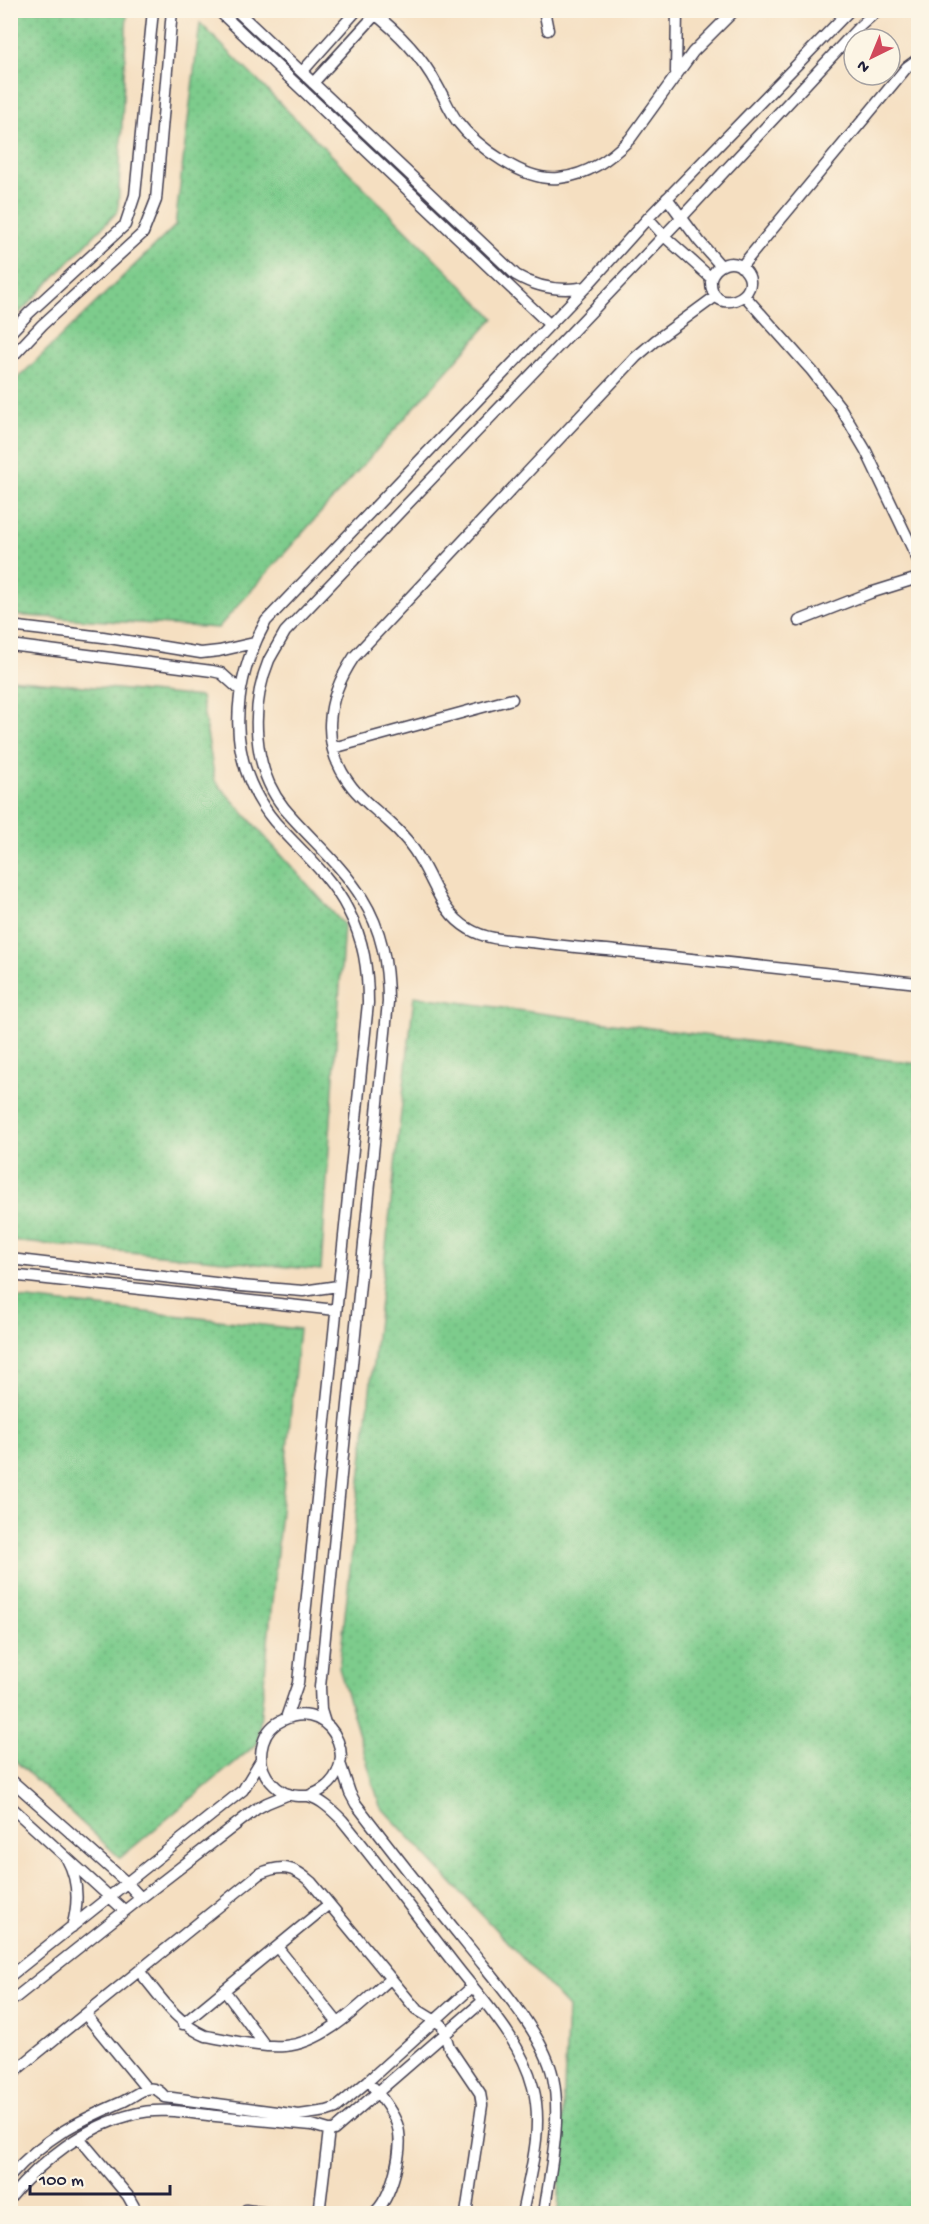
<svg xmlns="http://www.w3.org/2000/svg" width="929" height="2224" viewBox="0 0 929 2224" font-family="'Gochi Hand',sans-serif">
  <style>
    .grass { fill: url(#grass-dots); stroke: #507764; stroke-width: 1.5 }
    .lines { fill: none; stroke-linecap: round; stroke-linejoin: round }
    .street-casing { stroke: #423e4f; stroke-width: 13 }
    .street { stroke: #fff; stroke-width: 10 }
  </style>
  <defs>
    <pattern id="grass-dots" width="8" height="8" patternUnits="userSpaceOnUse" patternTransform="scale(1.5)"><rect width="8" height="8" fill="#7dcc8c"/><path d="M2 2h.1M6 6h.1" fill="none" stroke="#6caf7a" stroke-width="1.8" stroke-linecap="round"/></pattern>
  </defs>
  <rect width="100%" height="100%" fill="#fcf5e5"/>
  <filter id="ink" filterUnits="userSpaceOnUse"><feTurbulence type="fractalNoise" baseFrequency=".0167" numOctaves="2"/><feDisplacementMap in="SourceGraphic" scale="12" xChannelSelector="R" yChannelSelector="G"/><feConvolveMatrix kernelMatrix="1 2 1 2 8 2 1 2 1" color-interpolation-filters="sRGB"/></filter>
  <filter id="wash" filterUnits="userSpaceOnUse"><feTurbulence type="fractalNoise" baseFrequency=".008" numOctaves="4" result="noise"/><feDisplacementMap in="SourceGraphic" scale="24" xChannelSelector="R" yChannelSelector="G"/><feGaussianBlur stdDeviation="1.35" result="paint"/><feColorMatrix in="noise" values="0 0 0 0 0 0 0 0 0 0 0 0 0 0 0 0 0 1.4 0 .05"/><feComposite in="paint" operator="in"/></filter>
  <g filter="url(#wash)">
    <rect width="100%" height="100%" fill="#f5dfc1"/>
    <path class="grass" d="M11,10l116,1 -9,200 -107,111z
      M200,23l294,295 -276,310 -207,-13v-230l164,-159z
      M10,679l191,18 14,84 129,144 -23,345 -310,-29z
      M414,996l504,68v1149h-360l10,-206 -188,-201 -41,-138z
      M10,1297l289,32 -41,414 -138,115 -109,-101z"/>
  </g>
  <g filter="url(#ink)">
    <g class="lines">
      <g class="street-casing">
        <path id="street" d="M218,10l331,314
          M236,10l280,265c22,13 44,17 70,12
          M370,10c27,21 51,45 67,75 7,12 12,25 20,36 20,26 68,61 102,57 29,-3 51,-19 71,-39l63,-87 42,-42
          M544,10l4,20
          M302,72l55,-62
          M676,72l1,-62
          M313,83l62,-68
          M667,198l32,43 21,24
          M648,218l16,18 47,42c-3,43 58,18 33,-9 -12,-12 -28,-4 -33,9
          M741,267l166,-200 11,-8
          M744,295l68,76 28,36 26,44 52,109
          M716,296l-60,44 -20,17 -282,300c-28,42 -35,88 -2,130 10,13 24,23 36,34 14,12 26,27 34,42 14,24 21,51 47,66 18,11 41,11 61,13 26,3 51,6 77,8 104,11 208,23 311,33
          M10,333l19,-20 96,-88 10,-30 18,-185
          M10,359l32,-34 101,-92 13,-33 16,-190
          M799,621l71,-28 48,-15
          M10,626l93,11 98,16 18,-2 35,-8
          M10,645l202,26 9,2 19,17
          M333,748l179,-49
          M10,1259l231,27 62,5 35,-5
          M10,1275l326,35
          M286,1718l12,-35 70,-680c0,-33 -4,-63 -20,-93 -17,-34 -48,-60 -73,-88 -50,-60 -45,-136 -9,-201l320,-334 62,-69 202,-208
          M325,1723l-4,-13 -1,-23 68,-685c0,-38 -6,-72 -26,-104 -21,-34 -53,-60 -78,-90 -32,-40 -34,-102 -15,-148 5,-9 11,-19 16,-28l396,-414 179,-192 18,-16
          M341,1766l9,27 6,11c38,50 77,99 116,147 27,34 72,84 81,126 9,44 -3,93 -9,137
          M10,1779l117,104 14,15
          M308,1796c62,-20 26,-101 -25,-76 -10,4 -17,13 -20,23 -4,14 -2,28 8,39 7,8 17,14 28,14 1,0 8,0 9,0 13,3 25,15 34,24 38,46 73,94 110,141 29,38 69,78 81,126 11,41 -3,86 -11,127
          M10,1806l115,105
          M67,1859c12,22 12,44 5,68
          M277,1947l61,76
          M139,1971c20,24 38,53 67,65 25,4 54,12 79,10 40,-3 76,-42 105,-67
          M10,1976l233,-186 18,-30
          M224,1990l40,54
          M10,2002l131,-104 115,-89 11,-6 22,-9
          M86,2015l60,73
          M183,2024l146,-120
          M10,2075l249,-201c22,-10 34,-8 52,8l105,127 26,16 7,22 31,46 2,12 -16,109
          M80,2139l48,57 10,18
          M10,2176c36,-39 64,-53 112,-74 15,-6 28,-24 43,-5l134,18 28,-4 9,-3 32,-27 104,-94
          M10,2198c32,-38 75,-72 124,-84 26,-7 55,-1 82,2 32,3 64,6 96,9l17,5h5l149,-129
          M246,2210l30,4
          M319,2214l10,-84
          M373,2214c19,-15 32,-67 24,-90 -4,-11 -15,-26 -23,-36"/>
      </g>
      <use href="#street" class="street"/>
    </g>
  </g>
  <rect width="929" height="2224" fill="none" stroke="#fcf5e5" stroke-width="36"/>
  <g transform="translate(872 57) rotate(223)"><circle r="28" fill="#fcf5e5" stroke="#a5a1a1" stroke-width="1.5"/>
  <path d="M0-4.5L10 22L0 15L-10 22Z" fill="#d1495b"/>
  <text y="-9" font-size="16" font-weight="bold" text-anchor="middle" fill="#22223b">N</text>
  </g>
  <path d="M30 2185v9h140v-9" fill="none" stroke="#22223b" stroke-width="3"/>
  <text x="39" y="2185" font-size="18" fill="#22223b" stroke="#fcf5e5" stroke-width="4.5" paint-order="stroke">100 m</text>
</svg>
